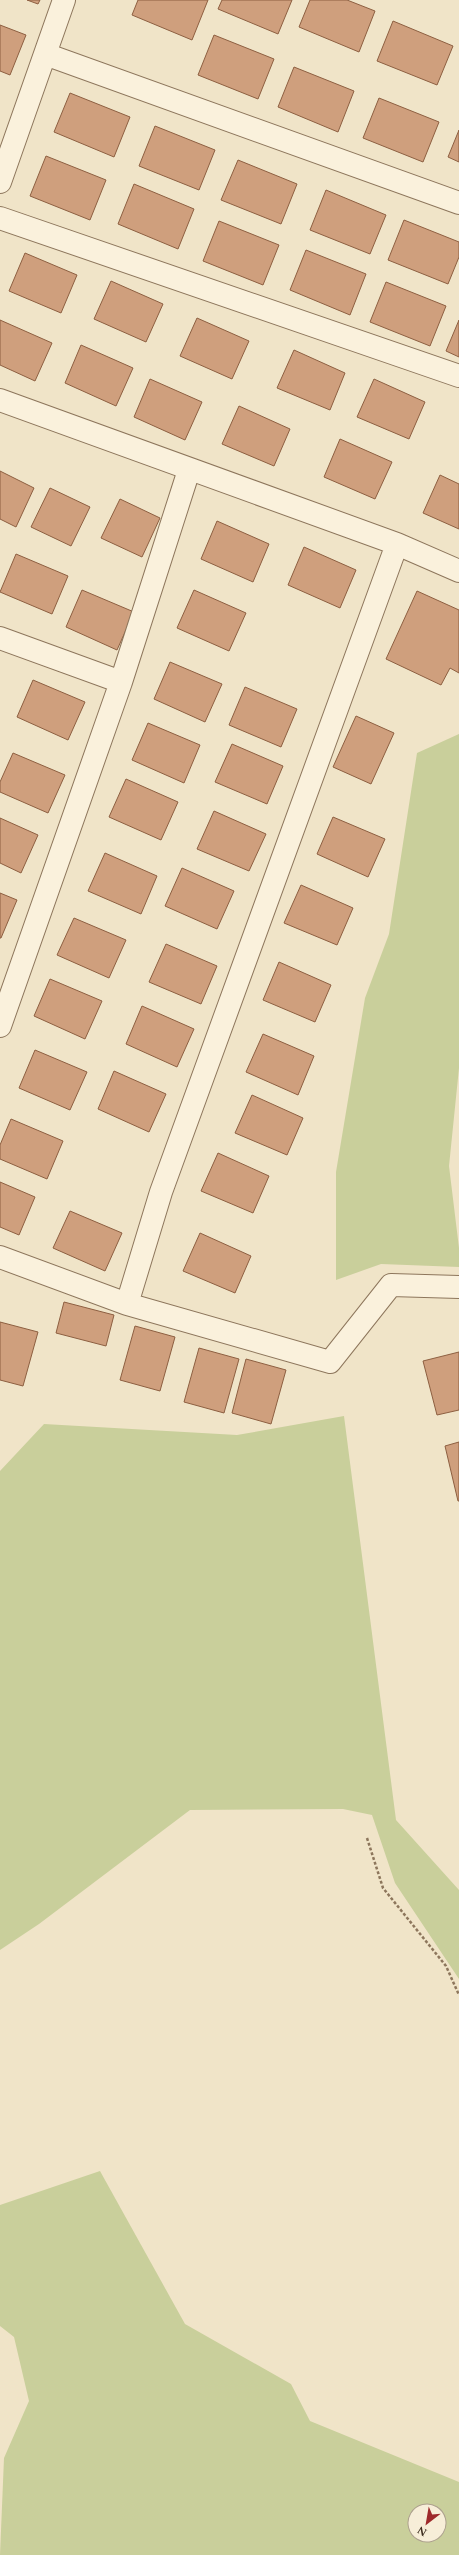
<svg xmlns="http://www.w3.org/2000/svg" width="459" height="2555" viewBox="0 0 459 2555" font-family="Spectral,serif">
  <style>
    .green { fill: #c9cf9b; fill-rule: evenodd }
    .building { fill: #cf9f7d; stroke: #8d5f41 }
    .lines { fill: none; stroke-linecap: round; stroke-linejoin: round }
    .minor-casing { stroke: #8d765c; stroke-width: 24 }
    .path { stroke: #8d765c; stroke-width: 2.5; stroke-dasharray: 3 2; stroke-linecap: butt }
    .minor { stroke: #faf1dc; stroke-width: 22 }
  </style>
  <rect width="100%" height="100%" fill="#f0e4c8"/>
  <path class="green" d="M459,734v334l-10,98 10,82v19l-78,-3 -45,16v-108l29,-174 24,-64 28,-181z
    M344,1416l52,404 63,70v89l-64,-96 -23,-68 -29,-6 -153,1 -151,114 -39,26v-479l44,-47 193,11z
    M100,2171l85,153 106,60 19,37 149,61v73h-459l4,-97 25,-57 -15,-64 -14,-11v-121zM415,2511h24v24h-24z"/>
  <path class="building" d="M27,0h13l-2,4z
    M138,0h70l-16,40 -60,-25z
    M222,0h70l-14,34 -60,-25z
    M310,0h37l28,11 -16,41 -60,-25z
    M393,21l60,25 -16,39 -60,-24z
    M0,25l26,10 -16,40 -10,-4z
    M214,35l60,24 -16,40 -60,-24z
    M294,67l60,24 -16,41 -60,-25z
    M70,93l60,24 -16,40 -60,-25z
    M379,98l60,24 -16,40 -60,-24z
    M155,126l60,24 -16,40 -60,-24z
    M459,130v32l-11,-5z
    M46,156l60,24 -16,40 -60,-24z
    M238,160l59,24 -16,40 -60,-24z
    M134,184l60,25 -16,40 -60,-25z
    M326,190l60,25 -16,39 -60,-24z
    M404,220l55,22v15l-11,27 -60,-24z
    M219,221l60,24 -16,40 -60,-24z
    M306,250l60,24 -16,41 -60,-25z
    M25,253l52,22 -16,38 -52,-22z
    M111,281l52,23 -17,38 -52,-23z
    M386,282l60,24 -16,40 -60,-24z
    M197,318l52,23 -17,38 -52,-23z
    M0,320l52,23 -17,38 -35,-16z
    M459,320v37l-13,-6z
    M81,345l52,23 -17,38 -51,-23z
    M294,350l51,23 -15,37 -53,-22z
    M150,379l52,23 -17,38 -51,-23z
    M374,379l51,23 -16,37 -52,-22z
    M239,406l51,23 -16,37 -52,-22z
    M340,439l52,23 -17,37 -51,-22z
    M0,471l34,17 -18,39 -16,-8z
    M440,475l19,9v45l-36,-16z
    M50,488l40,19 -19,39 -40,-19z
    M120,499l40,19 -18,39 -41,-19z
    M217,521l52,23 -16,38 -52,-23z
    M304,547l52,23 -16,38 -52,-23z
    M16,554l52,22 -16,38 -52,-22z
    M82,590l52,22 -17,38 -51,-23z
    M194,590l52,23 -17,38 -52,-23z
    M417,591l42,19v63l-9,-5 -9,17 -55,-26z
    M170,662l52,22 -17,38 -51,-23z
    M33,680l52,22 -17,38 -51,-23z
    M245,687l52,22 -16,38 -52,-22z
    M356,716l38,17 -23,51 -38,-17z
    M148,723l52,22 -16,38 -52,-23z
    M232,744l51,22 -16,38 -52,-22z
    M13,753l52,22 -17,38 -48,-21v-10z
    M126,779l52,23 -17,38 -52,-23z
    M214,811l52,23 -17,37 -52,-22z
    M333,817l52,22 -17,38 -51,-23z
    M0,818l38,17 -17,38 -21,-10z
    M105,853l52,23 -16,38 -53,-23z
    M182,868l52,23 -17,38 -52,-23z
    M301,885l52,23 -16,37 -53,-22z
    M0,893l17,7 -16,38h-1z
    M74,918l52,22 -17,38 -52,-23z
    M166,944l51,22 -16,38 -52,-22z
    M279,962l52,23 -16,37 -52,-22z
    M50,979l52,22 -17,38 -51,-23z
    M142,1006l52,23 -17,38 -51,-23z
    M263,1034l51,22 -16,39 -52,-23z
    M35,1050l52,22 -17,38 -51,-22z
    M114,1071l52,23 -17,38 -51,-23z
    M252,1095l51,23 -16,37 -52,-22z
    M11,1119l52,22 -16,38 -47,-20v-14z
    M218,1153l51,23 -16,37 -52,-22z
    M0,1182l35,15 -16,38 -19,-8z
    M70,1211l52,22 -17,38 -52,-23z
    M200,1233l51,23 -16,37 -52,-22z
    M64,1302l50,13 -8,31 -50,-13z
    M0,1322l38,10 -15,54 -23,-6z
    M135,1326l40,11 -15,54 -40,-11z
    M199,1348l40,11 -15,54 -40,-11z
    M459,1352v58l-22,5 -14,-54z
    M246,1359l40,11 -15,54 -39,-11z
    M459,1442v59h-1l-13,-55z"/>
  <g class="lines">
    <g class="minor-casing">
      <path id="minor" d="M45,54l414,149
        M0,182l64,-182
        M0,218l459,158
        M0,400l397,144 62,27
        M0,638l121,44
        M0,1026l121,-344 68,-212
        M0,1257l127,47 34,-112 236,-648
        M127,1304l203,58 61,-77 68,2"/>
    </g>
    <path class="path" d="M367,1838l16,50 63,78 13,29"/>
    <use href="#minor" class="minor"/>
  </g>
  <g transform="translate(427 2523) rotate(211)"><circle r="19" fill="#f7eed8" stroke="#ada18e"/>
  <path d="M0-3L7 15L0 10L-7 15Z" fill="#9e2a2b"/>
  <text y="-6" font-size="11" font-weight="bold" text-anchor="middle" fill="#3d2e20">N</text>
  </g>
</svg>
